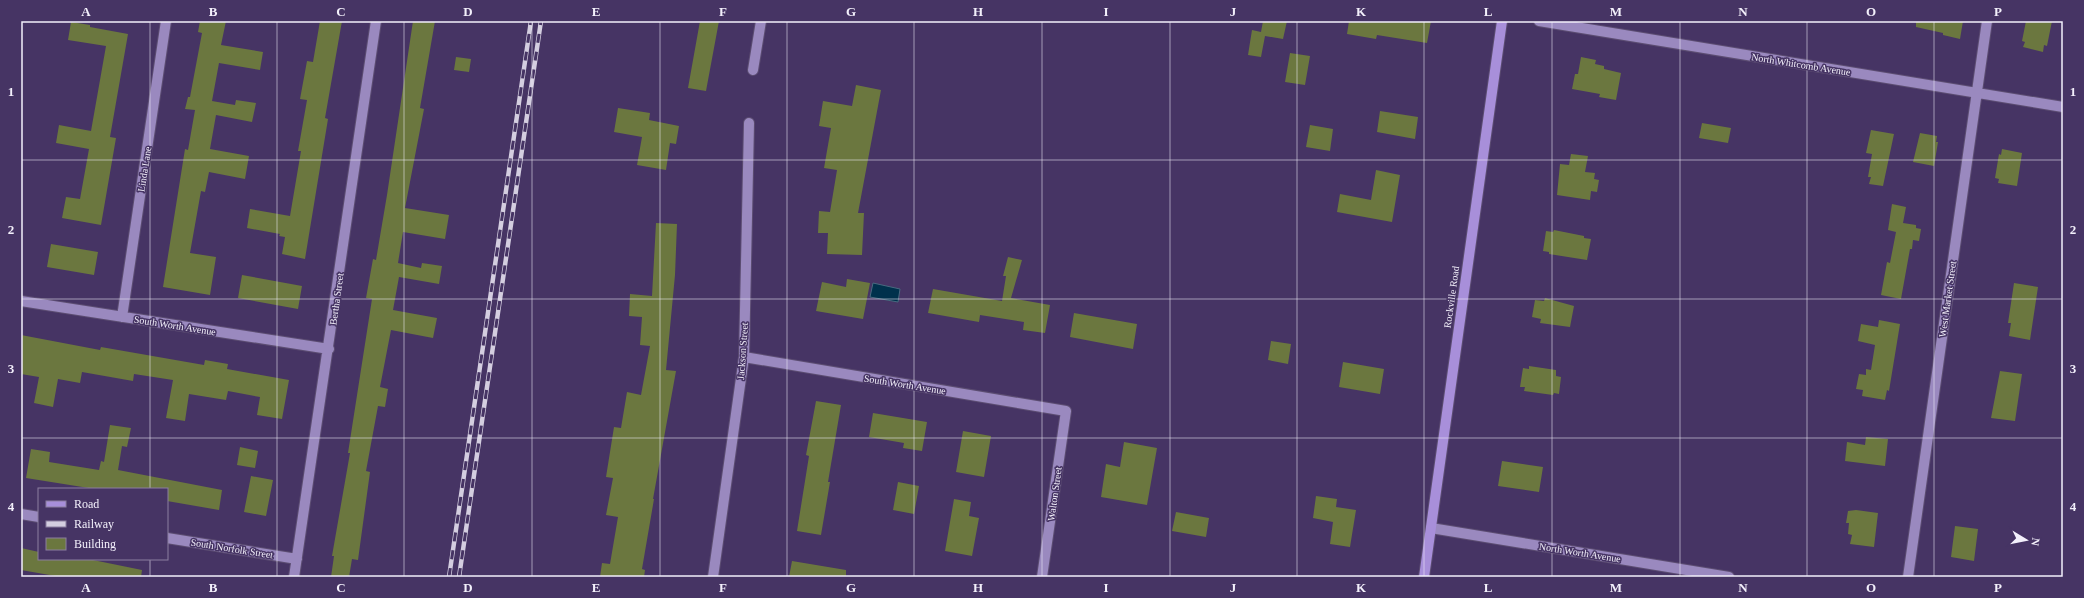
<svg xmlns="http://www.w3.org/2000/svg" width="2084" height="598" viewBox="0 0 2084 598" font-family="Georgia,serif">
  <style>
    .water { fill: #00314c; stroke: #496a80 }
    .building { fill: #6b773f }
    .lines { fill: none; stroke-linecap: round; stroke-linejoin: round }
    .minor-casing { stroke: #5c4d72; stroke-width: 12 }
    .major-casing { stroke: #5c4d72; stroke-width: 12 }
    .minor { stroke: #9a89bf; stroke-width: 10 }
    .major { stroke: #a88fda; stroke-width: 10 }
    .rail-casing { stroke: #d4cee0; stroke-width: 4.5 }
    .rail { stroke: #463464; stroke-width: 3; stroke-dasharray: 9; stroke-linecap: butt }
    .grid { fill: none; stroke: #f3f0fb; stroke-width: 1; stroke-opacity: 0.55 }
    .labels { text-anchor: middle; stroke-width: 3; stroke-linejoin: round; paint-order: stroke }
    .street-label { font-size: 10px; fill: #f3f0fb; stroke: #463464 }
    .neatline { fill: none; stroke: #f3f0fb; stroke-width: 1.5 }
    .grid-label { font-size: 13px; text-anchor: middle; font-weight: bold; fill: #f3f0fb }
  </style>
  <rect width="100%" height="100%" fill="#463464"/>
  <path class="water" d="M873,283l27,6 -2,13 -28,-5z"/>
  <path class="building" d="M200,21h26l-5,24 42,7 -3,18 -41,-7 -7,38 23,4 1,-5 20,3 -4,19 -36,-7 -6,34 39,7 -4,23 -36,-7 -4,20 -4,-1 -11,62 26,4 -6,38 -47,-8 22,-138 3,1 7,-40 -10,-1 3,-12h2l12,-64 -4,-1z
    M320,21h22l-17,97 3,1 -23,140 -23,-5 3,-17 -6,-1 1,-2 -33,-6 3,-19 40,7 11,-65h-3l9,-51 -7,-1 7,-38 6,1z
    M413,21h22l-15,87 4,1 -19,99 44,7 -4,24 -42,-7 -5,31 23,5 1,-5 20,3 -3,18 -40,-7 -6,33 44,8 -4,20 -42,-8 -11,57 8,2 -3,18 -7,-1 -12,65 4,1 -12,88 -6,-1 -3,18h-18l3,-21h-2l18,-103h-2l24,-154 -6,-1 7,-39 3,1 11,-65z
    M700,21h19l-13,70 -18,-3z
    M1263,21h24l-4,18 -18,-3 -4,21 -13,-2 4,-25 9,2z
    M1349,21h82l-4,22 -50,-8 -1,4 -29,-5z
    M1916,21h47l-3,18 -17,-4v-2l-27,-6z
    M2026,21h26l-5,25 -3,-1 -1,7 -20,-5 2,-5 -3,-1z
    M71,22l19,3v2l38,7 -18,103 6,1 -15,87 -39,-7 4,-21 14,2 9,-50 -33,-6 3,-18 32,6 15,-85 -38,-6z
    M1290,53l20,3 -5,29 -20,-3z
    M456,57l15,2 -2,13 -15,-2z
    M1581,57l15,3 -1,4 9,2v3l17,4 -5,27 -17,-3 1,-3 -28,-5 3,-15h3z
    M856,85l25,5 -23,123h6l-2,42 -35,-1 1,-21h-10l1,-22 11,1 7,-42 -13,-2 7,-40 -12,-2 4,-25 29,5z
    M618,108l32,5 -1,7 30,6 -3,18 -6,-1 -4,27 -29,-5 5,-28 -28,-5z
    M1380,111l38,6 -3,22 -38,-7z
    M1702,123l29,5 -3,15 -29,-5z
    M1310,125l23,4 -3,22 -24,-4z
    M1871,130l23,4 -11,52 -14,-2 2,-7h-3l4,-23 -6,-1z
    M1920,133l17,3 -1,6h2l-4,24 -21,-4z
    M2002,149l20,4 -5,33 -19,-3 1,-4 -4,-1 4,-24 2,1z
    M1571,154l17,2 -3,16 10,1 -1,6 5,1 -2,12 -6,-1 -1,9 -33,-5 3,-31 9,1z
    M1376,170l24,5 -8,47 -55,-10 3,-18 31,6z
    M1892,204l14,3 -3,16 13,2v3l5,1 -2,12 -6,-1 -1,9h-2l-9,50 -20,-4 6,-33 3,1 6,-31 -8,-2z
    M656,223l21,1 -2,51 -9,95 10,1 -23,128h1l-12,70 3,1 -1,7h-44l2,-14 8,1 8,-47 -12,-2 7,-37 -7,-1 8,-50 7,1 6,-36 14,3 9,-49 -10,-1 2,-28 -13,-1 1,-22 22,2z
    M1554,230l30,6v2l7,1 -4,21 -38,-6v-2l-6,-1 3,-20 7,1z
    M51,244l47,8 -4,23 -47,-8z
    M1008,257l14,3 -11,38 39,7 -5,28 -22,-3 1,-8 -44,-7 -1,7 -51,-9 5,-24 69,12 4,-25h-3z
    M242,275l60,11 -4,23 -60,-11z
    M847,279l23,4 -7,36 -47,-8 6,-29 24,5z
    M2014,283l24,4 -8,53 -21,-4 2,-13h-3z
    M1545,298l29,8 -4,21 -30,-4 1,-4 -9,-2 3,-17 9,1z
    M1074,313l63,11 -4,25 -63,-12z
    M1879,320l21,4 -11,67 -2,-1 -2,10 -23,-4 1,-6 -7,-1 3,-15 7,1v-6l5,1 4,-25 -17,-4 3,-17 17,3z
    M21,335l79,15 1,-3 103,18 1,-5 23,4 -1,5 62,11 -7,39 -25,-4 3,-18 -32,-6 -2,9 -37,-6 -4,27 -19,-3 7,-38 -39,-6 -1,7 -51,-9 -2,11 -22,-4 -5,28 -19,-4 5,-26 -18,-3z
    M1271,341l20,3 -3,20 -20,-4z
    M1343,362l41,7 -4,25 -41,-7z
    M1529,366l27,4v6l5,1 -2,17 -5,-1 -1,2 -29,-4 1,-4h-5l3,-19 6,1z
    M2000,371l22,3 -7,47 -24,-3z
    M816,401l25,4 -13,77h2l-9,53 -24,-4 12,-75 -3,-1z
    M873,413l54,9 -5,29 -19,-3 1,-5 -35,-6z
    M110,425l21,3 -4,19 -5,-1 -4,24 104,20 -3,20 -52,-9v-12h-72l-69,-11 5,-29 19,3 -1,10 50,8 2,-9 3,1z
    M963,431l28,5 -7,41 -28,-5z
    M1866,437l22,2 -3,27 -40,-5 2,-19 18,3z
    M1124,442l33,6 -10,57 -46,-8 5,-33 14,3z
    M240,447l18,4 -3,17 -18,-3z
    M1502,461l41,6 -4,25 -41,-6z
    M251,476l22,4 -7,36 -22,-4z
    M898,482l21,4 -5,28 -21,-4z
    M1316,496l21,3 -1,8 20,3 -6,37 -20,-3 3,-22 -20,-4z
    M954,499l17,3 -2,14 10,2 -7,38 -27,-5z
    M1856,510l22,3 -4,34 -24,-3 2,-9 -4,-1 1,-11h-3l2,-12z
    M1176,512l33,6 -3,19 -34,-6z
    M1955,526l23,3 -4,32 -23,-4z
    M21,548l18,4v7h49l54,11 -1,7h-80l-40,-7z
    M792,561l54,9v7h-57z"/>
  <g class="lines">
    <g class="minor-casing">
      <path id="minor" d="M1539,21l524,86
        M753,70l8,-49
        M21,301l308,48
        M122,317l44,-296
        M744,357l322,54 -24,166
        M21,514l18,3
        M1431,528l298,49
        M167,538l130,21
        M294,577l82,-556
        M713,577l31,-220 5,-234
        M1908,577l79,-556"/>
    </g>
    <g class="major-casing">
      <path id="major" d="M1424,577l78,-556"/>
    </g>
    <use href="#minor" class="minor"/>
    <use href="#major" class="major"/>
    <g class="rail-casing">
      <path id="rail" d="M449,577l82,-556
        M459,577l82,-556"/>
    </g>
    <use href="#rail" class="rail"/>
  </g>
  <path class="grid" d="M150,21v468M277,21v556M404,21v556M532,21v556M660,21v556M787,21v556M914,21v556M1042,21v556M1170,21v556M1297,21v556M1424,21v556M1552,21v556M1680,21v556M1807,21v556M1934,21v556M21,160h2042M21,299h2042M21,438h2042M150,559v18"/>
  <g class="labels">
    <g class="street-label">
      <text transform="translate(1801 64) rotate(9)" y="4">North Whitcomb Avenue</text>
      <text transform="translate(144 169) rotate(-81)" y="4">Linda Lane</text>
      <text transform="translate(1451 297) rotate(-82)" y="4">Rockville Road</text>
      <text transform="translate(336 299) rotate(-82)" y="4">Bertha Street</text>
      <text transform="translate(1947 299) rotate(-82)" y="4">West Market Street</text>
      <text transform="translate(175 325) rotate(9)" y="4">South Worth Avenue</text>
      <text transform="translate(742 351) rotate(-86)" y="4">Jackson Street</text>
      <text transform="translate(905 384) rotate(9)" y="4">South Worth Avenue</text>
      <text transform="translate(1054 494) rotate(-82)" y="4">Walton Street</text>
      <text transform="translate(232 548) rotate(9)" y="4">South Norfolk Street</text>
      <text transform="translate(1580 552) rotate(9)" y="4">North Worth Avenue</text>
    </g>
  </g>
  <rect width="2084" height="598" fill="none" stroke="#463464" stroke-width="44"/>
  <rect x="38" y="488" width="130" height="72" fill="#463464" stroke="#8b7fa0"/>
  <rect x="46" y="501" width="20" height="6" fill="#a88fda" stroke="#8b7fa0"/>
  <text x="74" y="508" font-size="12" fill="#f3f0fb">Road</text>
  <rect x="46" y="521" width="20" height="6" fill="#d4cee0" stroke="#8b7fa0"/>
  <text x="74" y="528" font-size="12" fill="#f3f0fb">Railway</text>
  <rect x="46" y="538" width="20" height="12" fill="#6b773f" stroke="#8b7fa0"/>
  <text x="74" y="548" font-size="12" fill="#f3f0fb">Building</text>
  <g transform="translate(2026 540) rotate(100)" stroke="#463464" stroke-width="3" paint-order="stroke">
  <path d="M0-3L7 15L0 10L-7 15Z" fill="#f3f0fb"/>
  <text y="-6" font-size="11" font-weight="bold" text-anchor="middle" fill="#f3f0fb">N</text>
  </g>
  <rect x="22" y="22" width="2040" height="554" class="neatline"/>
  <g class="grid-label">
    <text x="86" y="16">A</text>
    <text x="213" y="16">B</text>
    <text x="341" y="16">C</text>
    <text x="468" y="16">D</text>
    <text x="596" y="16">E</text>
    <text x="723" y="16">F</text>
    <text x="851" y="16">G</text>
    <text x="978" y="16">H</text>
    <text x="1106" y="16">I</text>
    <text x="1233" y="16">J</text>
    <text x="1361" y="16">K</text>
    <text x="1488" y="16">L</text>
    <text x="1616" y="16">M</text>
    <text x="1743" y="16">N</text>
    <text x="1871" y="16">O</text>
    <text x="1998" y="16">P</text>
    <text x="11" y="96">1</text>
    <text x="2073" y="96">1</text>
    <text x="11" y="234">2</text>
    <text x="2073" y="234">2</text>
    <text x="11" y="373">3</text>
    <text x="2073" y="373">3</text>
    <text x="11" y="511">4</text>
    <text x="2073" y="511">4</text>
    <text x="86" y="592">A</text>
    <text x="213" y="592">B</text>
    <text x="341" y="592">C</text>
    <text x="468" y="592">D</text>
    <text x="596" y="592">E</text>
    <text x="723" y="592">F</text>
    <text x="851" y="592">G</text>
    <text x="978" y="592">H</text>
    <text x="1106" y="592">I</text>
    <text x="1233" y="592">J</text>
    <text x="1361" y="592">K</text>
    <text x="1488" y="592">L</text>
    <text x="1616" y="592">M</text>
    <text x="1743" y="592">N</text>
    <text x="1871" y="592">O</text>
    <text x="1998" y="592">P</text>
  </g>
</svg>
